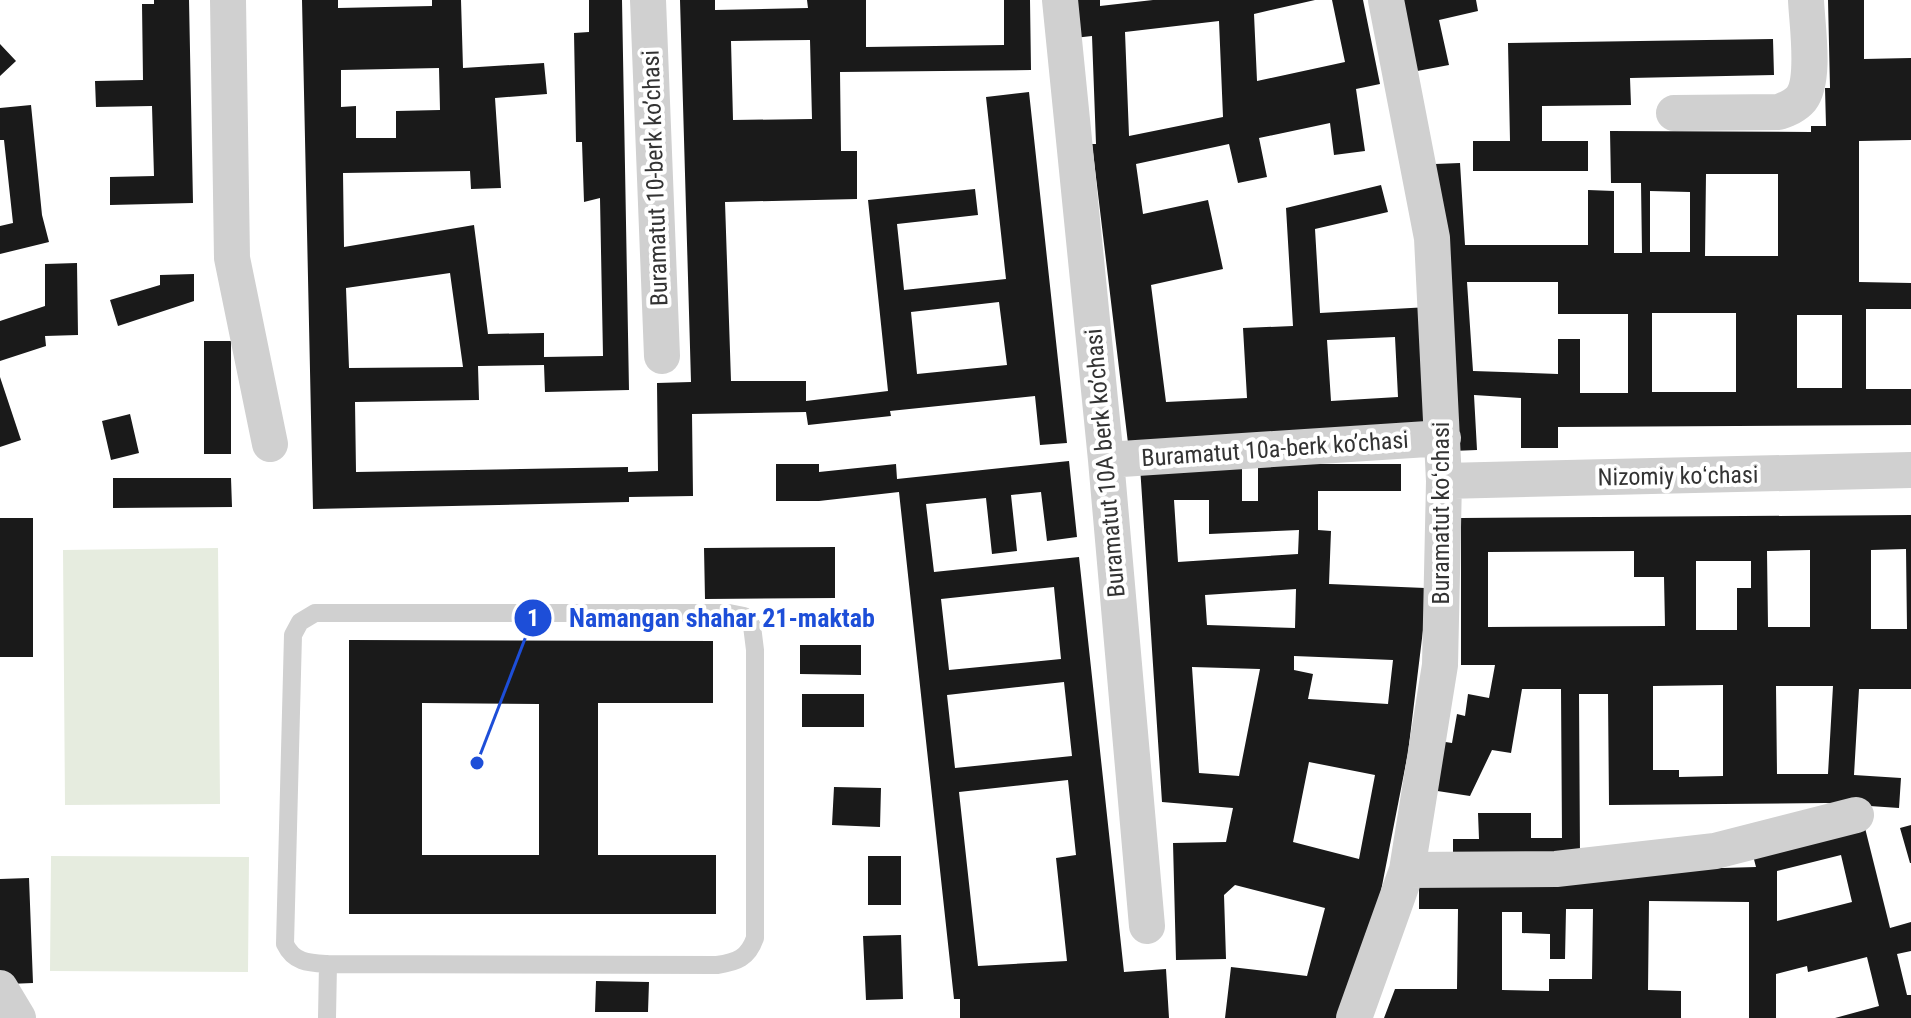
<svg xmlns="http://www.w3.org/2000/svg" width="1911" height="1018" viewBox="0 0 1911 1018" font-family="'Roboto Condensed',sans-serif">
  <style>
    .garden { fill: #e6ecdf }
    .building { fill: #1a1a1a; fill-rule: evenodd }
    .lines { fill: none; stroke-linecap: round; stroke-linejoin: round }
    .lane { stroke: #d0d0d0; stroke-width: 18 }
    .street { stroke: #d0d0d0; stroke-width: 36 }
    .labels { text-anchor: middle; stroke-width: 8; stroke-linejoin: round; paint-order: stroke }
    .street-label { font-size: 24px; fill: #333; stroke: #fff }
    .leader { fill: none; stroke: #1d4ed8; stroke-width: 3 }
    .callout-dot { fill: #1d4ed8; stroke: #fff; stroke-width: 3 }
    .mark-label { font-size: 24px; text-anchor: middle; font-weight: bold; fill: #fff }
    .callout-label { font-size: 26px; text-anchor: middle; font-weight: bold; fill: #1d4ed8; stroke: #fff; stroke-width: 8; stroke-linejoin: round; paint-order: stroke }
  </style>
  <rect width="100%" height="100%" fill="#fff"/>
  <path class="garden" d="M218,548l2,256 -155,1 -2,-255z
    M51,856l198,1 -1,115 -198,-1z"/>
  <path class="building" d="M154,0h35l4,203 -83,2v-28l44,-1 -2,-70 -56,1 -1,-26 48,-1 -1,-76h12z
    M302,0h36v8l94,-2v-6h29l2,68 81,-5 3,31 -52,4 6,90 -30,1 -1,-18 -127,2 1,74 130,-22 14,109 56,-1v24l59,-1 -3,-158 -16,4 -2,-60h-6l-2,-109 15,-1v-32h33l7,390 -84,2 -1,-27 -66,1 1,34 -124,2 1,70 272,-5v5l30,-1 -1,-88 34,-1 -11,-382h35v10l93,-2 -1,-8h59v47l138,-2v-45h26l1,70 -191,2 1,79h16v48l-132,3 6,179h75v20l82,-10 -20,-191 107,-11 3,26 -81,9 7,66 102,-11 -20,-182 43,-5 38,351 -27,2 -5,-49 -145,15 1,5 -83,9 -2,-13 -114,2 1,82 -64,1v5l-316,7zM810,40l2,79 -79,1 -2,-79zM439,68l1,42 -44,1v27h-40v-32l-15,1v-37zM450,273l13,94 -114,1 -3,-80zM999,302l8,63 -90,9 -6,-62z
    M1070,0h30v6l53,-6h162l-61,14 3,67 88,-19 -13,-62h31l17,84 -24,5 9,62 -31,4 -4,-32 -71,15 8,39 -29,6 -9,-39 -93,20 7,50 65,-14 15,69 -72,16 15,117 81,-4 -4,-70 50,-2 -7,-118 95,-23 7,27 -73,17 5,84 109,-6 7,118 -308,18 -36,-299h4l-4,-108 -18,2zM1219,21l4,96 -94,19 -4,-104zM1395,337l3,60 -67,4 -4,-61z
    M1397,0h79l2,11 -39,9 10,45 -37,7z
    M1828,0h36v59l47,-1v82l-52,1v141l52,1v26h-45v80h45v36l-353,2v21h-37v-50l-47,-3 3,55 -25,1 -17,-287 25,-1 5,82h123v-55l26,1v62h28l-1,-70h-30l-1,-52 201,1v-6h15l-1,-38h5zM1706,174h72v82h-73zM1650,191l40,1v60h-40zM1467,282h91v32h70v79h-48v-54h-22v35l-85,-3zM1652,313h84v79h-84zM1797,315h45v73h-45z
    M1773,39l1,36 -144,3 1,27 -89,1v35h46v30h-115v-30h37l-2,-98z
    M0,44l16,17 -16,15z
    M31,105l11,110 7,27 -49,12v-28l13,-3 -9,-83h-4v-32z
    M77,263l1,72 -33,1 1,10 -46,15v-40l45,-15v-42z
    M194,274v27l-76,25 -8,-26 50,-15v-10z
    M204,341h27v113h-27z
    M0,377l21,63 -21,7z
    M130,414l9,39 -28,7 -9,-39z
    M1069,461l8,76 -30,4 -6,-49 -30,3 6,56 -25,3 -6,-56 -60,6 8,68 145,-15 45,415 42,-3 3,49h-209v-19h-6l-55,-507 -80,9h-43v-37h43v8l77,-8 1,15zM1054,587l7,72 -112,11 -8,-71zM1064,682l8,74 -117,12 -8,-73zM1068,780l8,75 -20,3 11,103 -89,5 -19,-174z
    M1258,464h143v27h-83v39l13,1 -2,53 96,4 -1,34 -16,131 -28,143 -35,122h-120l6,-51 76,9 18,-68 -90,-23 -11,10 2,64 -50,1 -3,-117 53,-1 7,-34 -71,-6 -22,-336 102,1v34h16zM1174,500h35v34l90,-4 -1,24 -120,8zM1296,589l-1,39 -88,-3 -2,-30zM1294,656l99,4 -5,44 -80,-5 5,-25 -19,-4zM1192,667l68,2 -21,107 -40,-3zM1309,762l66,13 -16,84 -66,-17z
    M113,478h118l1,29 -119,1z
    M1911,515v174h-52l-5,86 47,3 -2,30 -73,-5 -217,2 -1,-111h-29l1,162 -127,1v-18h26l-1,-26h53v25h31l-1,-149h-39l-11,64 -19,-3 -22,46 -39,-6 8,-49 13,2 5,-29 8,2 3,-22 21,4 6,-33h-34v-147zM1906,549l1,80h-36v-79zM1810,550v77h-42l-1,-76zM1634,551v26h30l1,49 -177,1v-75zM1696,561h55v27h-14v42h-41zM1723,685v91l-44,1v-7h-26v-84zM1776,686h57l-5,88h-51z
    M0,518h33v139h-33z
    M835,547v51l-130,1 -1,-51z
    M349,640l364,1v62h-115v152h118v59h-367zM422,703l117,1v151h-117z
    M800,645h61v30l-61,-1z
    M802,694h62v33h-62z
    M834,787l47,1 -1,39 -48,-2z
    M1863,820l27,108 21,-6v29l-14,3 10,41h4v23h-76l44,-12 -12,-49 -59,15 -1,-6 -31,8v44h-27v-116l-100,-1 -1,89 33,1v27h-297l11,-29h62l1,-80h-39v-32l337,-10 -5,-19zM1841,855l11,47 -75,19v-50zM1566,909h27l-1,70h-43v12l-47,-1v-78h20v21l28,1v25h15z
    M1911,825v38h-1l-10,-35z
    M868,856h33v49h-33z
    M29,878l4,105 -25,1 -8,-13v-92z
    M901,935l2,64 -37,1 -3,-64z
    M596,981l53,1 -1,30h-53z"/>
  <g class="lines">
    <path class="lane" d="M315,613h414l15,3 8,10 3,24v288c-7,20 -18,24 -38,27l-389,-1c-19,-1 -34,-1 -43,-20l8,-309 7,-13z
      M327,1018l1,-54"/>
    <path class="street" d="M228,0l4,258 38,186
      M648,0l14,356
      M1060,0l46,460 41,466
      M1674,113l105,-1c8,-3 16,-6 22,-13 15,-19 6,-74 5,-99
      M1106,460l337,-22
      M1444,481l467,-11
      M1407,870l149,-1 159,-18 141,-36
      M0,988l18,30
      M1354,1018l53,-148 33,-205 4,-184 -12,-243 -46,-238"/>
  </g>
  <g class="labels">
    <g class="street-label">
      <text transform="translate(655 178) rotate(-92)" y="8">Buramatut 10-berk koʼchasi</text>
      <text transform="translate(1275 449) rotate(-4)" y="8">Buramatut 10а-berk koʼchasi</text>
      <text transform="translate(1105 463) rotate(-95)" y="8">Buramatut 10А berk koʼchasi</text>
      <text transform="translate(1678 476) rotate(-1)" y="8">Nizomiy koʻchasi</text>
      <text transform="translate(1441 513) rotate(-90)" y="8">Buramatut koʻchasi</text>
    </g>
  </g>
  <path class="leader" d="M477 763L533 618"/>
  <g class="callout-dot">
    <circle cx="477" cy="763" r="8"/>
    <circle cx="533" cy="618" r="20"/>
  </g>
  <g class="mark-label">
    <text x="533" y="626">1</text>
  </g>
  <g class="callout-label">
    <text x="722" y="627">Namangan shahar 21-maktab</text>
  </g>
</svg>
